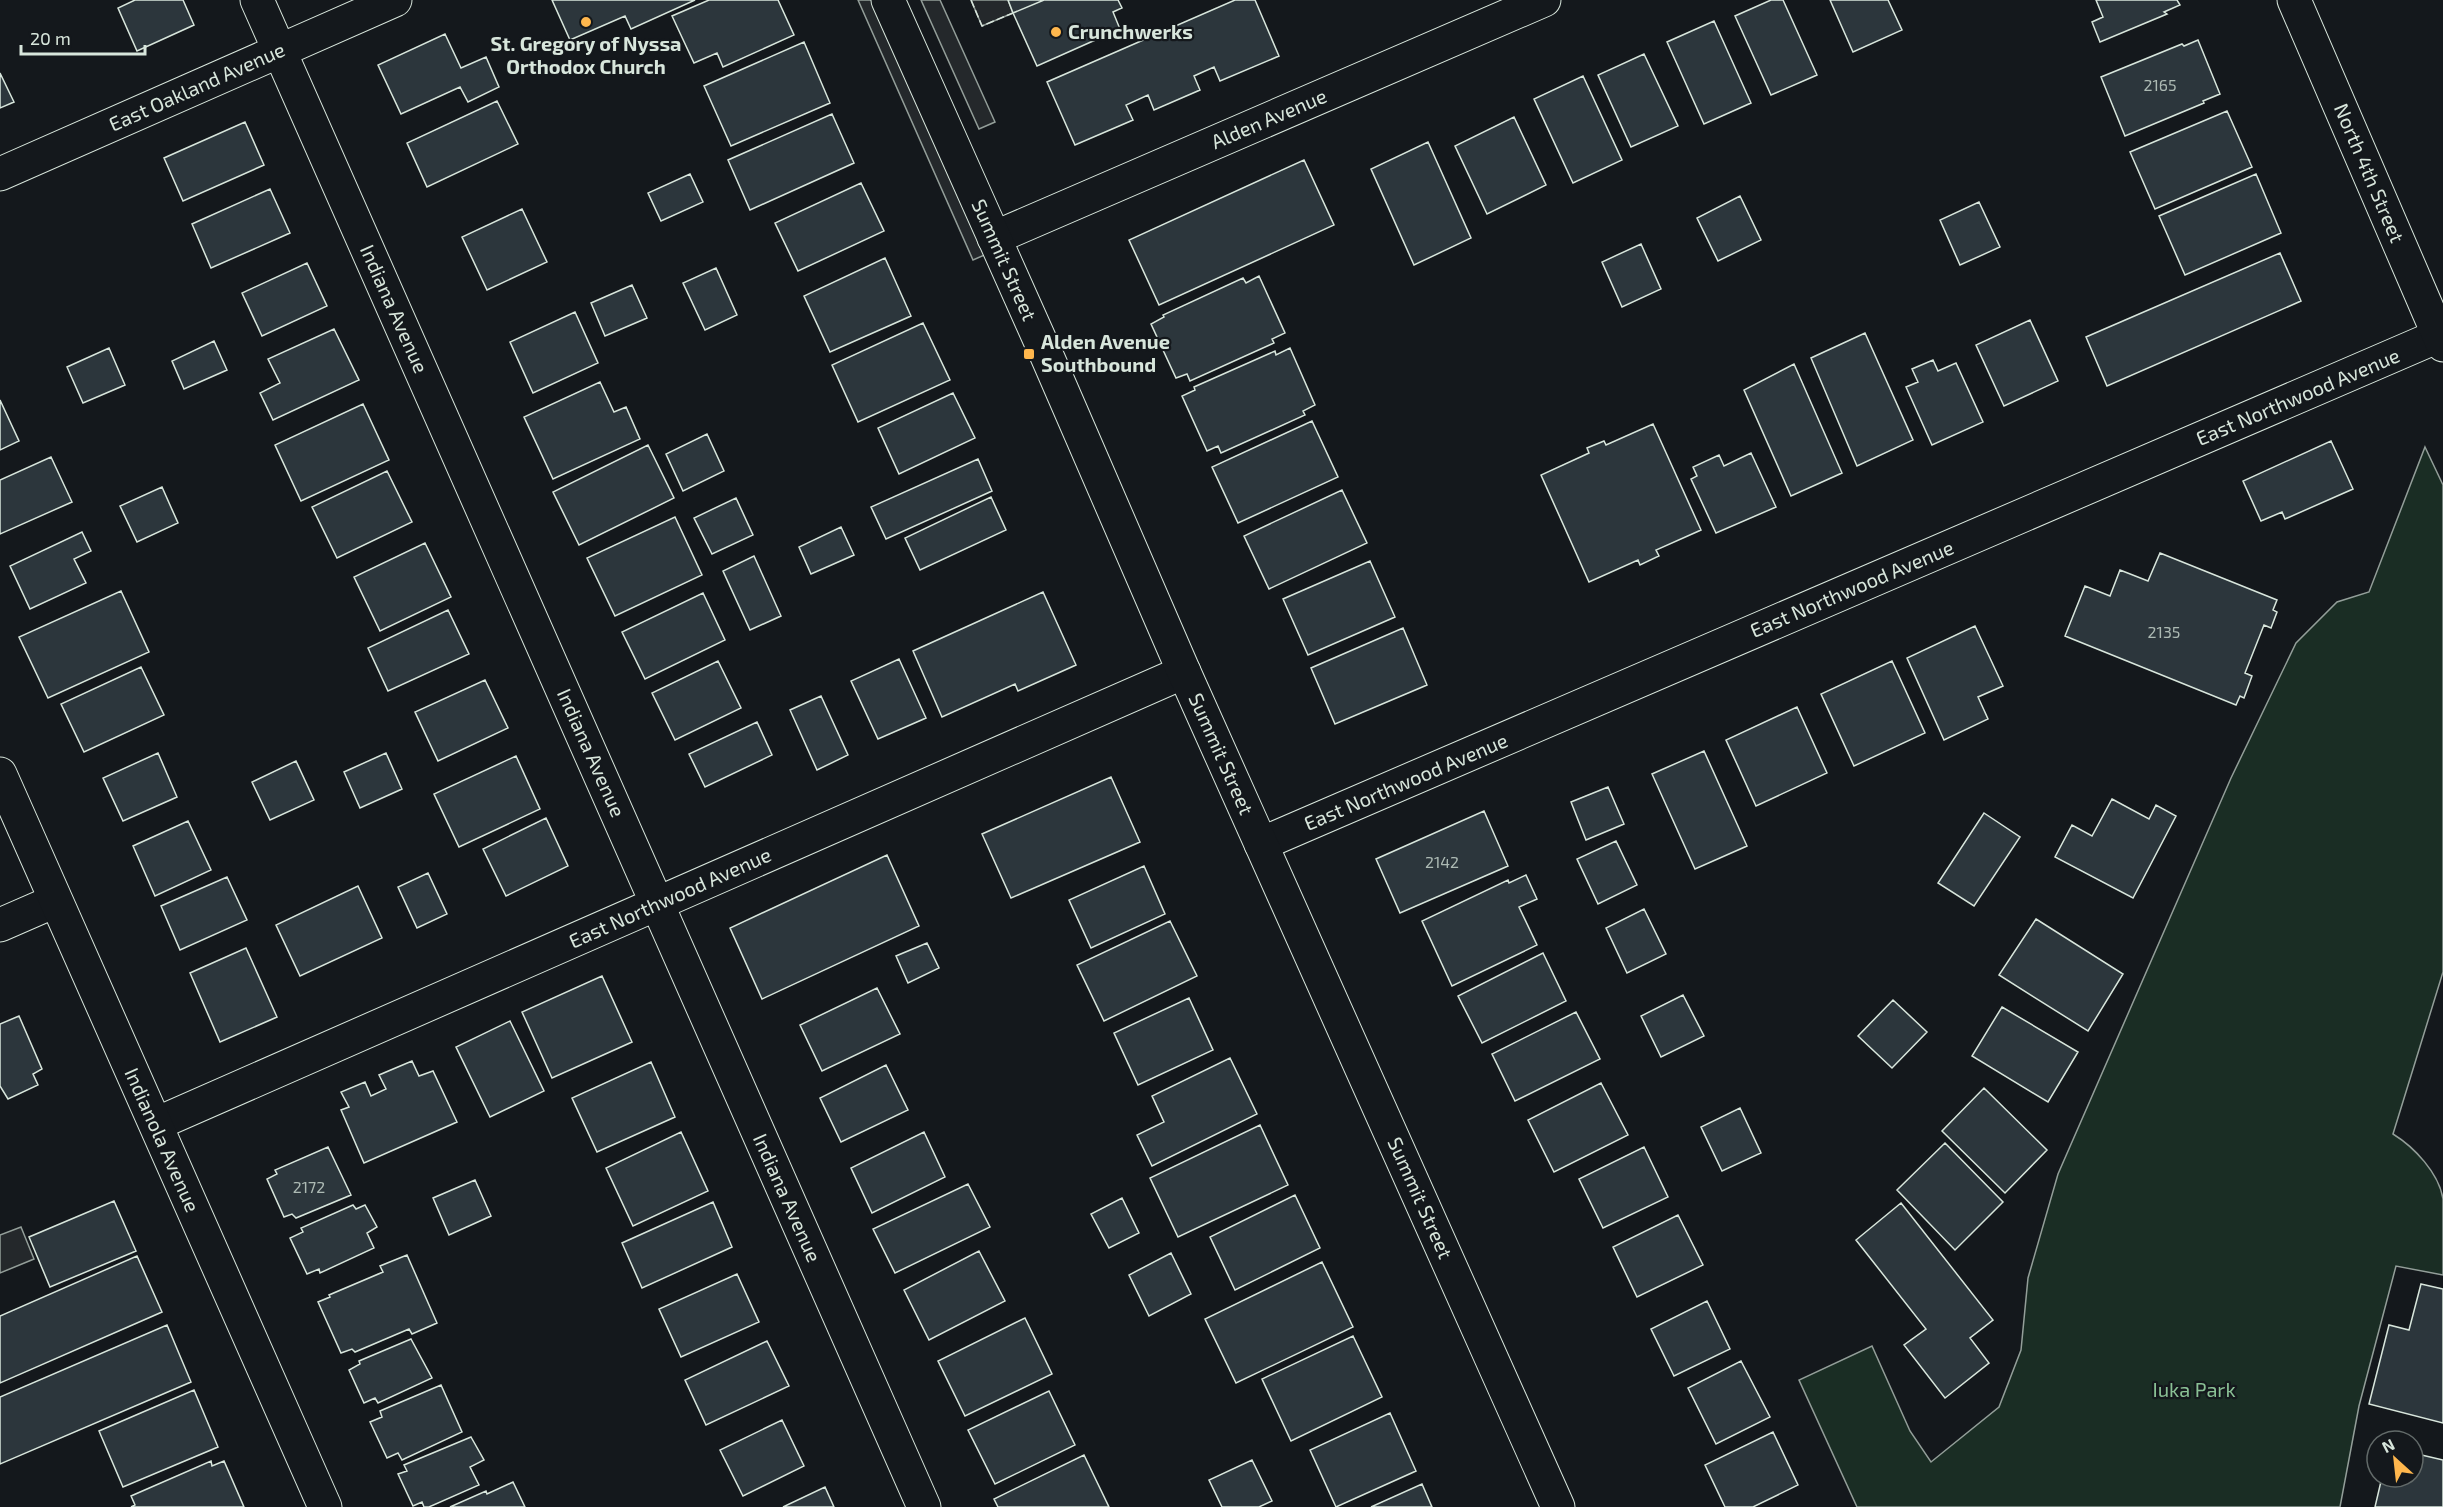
<svg xmlns="http://www.w3.org/2000/svg" width="2443" height="1507" viewBox="0 0 2443 1507" font-family="'Exo 2',sans-serif">
  <style>
    .green { fill: #1a2d24; stroke: #939e99; stroke-width: 1.5 }
    .parking { fill: #24282b; stroke: #939e99; stroke-width: 1.5 }
    .building { fill: #2c363c; stroke: #d8e6dc; stroke-width: 1.5 }
    .lines { fill: none; stroke-linecap: round; stroke-linejoin: round }
    .minor-casing { stroke: #d8e6dc; stroke-width: 35 }
    .tertiary-casing { stroke: #d8e6dc; stroke-width: 35 }
    .primary-casing { stroke: #d8e6dc; stroke-width: 35 }
    .minor { stroke: #14181c; stroke-width: 33 }
    .tertiary { stroke: #14181c; stroke-width: 33 }
    .primary { stroke: #14181c; stroke-width: 33 }
    .fence { stroke: #d8e6dc; stroke-width: 1.5; stroke-dasharray: 8 3; stroke-linecap: butt }
    .poi-dot { fill: #ffb74d; stroke: #14181c; stroke-width: 2 }
    .labels { text-anchor: middle; stroke-width: 4.5; stroke-linejoin: round; paint-order: stroke }
    .number-label { font-size: 16px; fill: #adbab4 }
    .poi-label { font-size: 20px; font-weight: bold; fill: #d8e6dc; stroke: #14181c; text-anchor: start }
    .street-label { font-size: 20px; fill: #d8e6dc; stroke: #14181c }
    .park-label { font-size: 20px; fill: #8ac095; stroke: #14181c }
  </style>
  <rect width="100%" height="100%" fill="#14181c"/>
  <path class="green" d="M2425,447l18,38v487l-50,162c21,13 46,39 50,65 0,24 0,51 0,76l-47,-9 -37,140 -19,101h-483l-58,-127 73,-34 38,85 21,31 68,-55 22,-57 7,-72 30,-104 173,-396 65,-135 41,-41 32,-10z"/>
  <path class="parking" d="M858,0h19l112,253 -16,7z
    M921,0h19l55,122 -16,7z
    M971,0h37l5,13 -31,13z
    M21,1227l13,32 -34,14v-38z"/>
  <path class="building" d="M135,0h48l11,25 -57,26 -19,-43z
    M552,0h143l-64,29 -6,-13 -55,24z
    M709,0h69l16,35 -71,32 -6,-14 -23,10 -22,-47z
    M1008,0h36l-31,13z
    M1044,0h74l4,8 -9,4 7,17 -83,37 -24,-53z
    M1235,0h20l24,56 -59,25 -6,-14 -20,9 6,14 -46,20 -6,-15 -22,10 7,15 -58,25 -28,-63z
    M1771,0h12l34,75 -46,20 -36,-79z
    M1830,0h58l14,30 -49,22z
    M2096,0h81l3,5 -16,7 3,2 -67,28 -8,-20 11,-5z
    M1714,21l37,82 -47,21 -37,-82z
    M445,34l16,34 25,-11 13,30 -31,15 -8,-15 -59,27 -23,-49z
    M2198,40l22,54 -17,7 1,2 -79,33 -24,-59 81,-33 2,2z
    M804,42l26,61 -99,43 -27,-60z
    M1644,54l34,72 -47,21 -33,-72z
    M0,73l14,29 -14,6z
    M1583,76l39,84 -49,23 -39,-84z
    M497,101l21,43 -91,43 -20,-44z
    M2227,111l25,56 -97,42 -25,-57z
    M832,114l22,49 -104,47 -22,-50z
    M1514,117l32,68 -59,29 -32,-68z
    M245,122l19,43 -81,36 -19,-43z
    M1428,142l43,96 -57,27 -43,-96z
    M1304,160l30,65 -175,80 -30,-65z
    M690,174l13,28 -42,19 -13,-28z
    M2256,174l25,59 -96,42 -26,-59z
    M861,183l23,48 -86,40 -23,-48z
    M270,189l20,44 -79,35 -19,-44z
    M1740,196l21,44 -43,21 -21,-43z
    M1979,202l21,45 -40,18 -20,-45z
    M522,209l25,53 -60,28 -25,-53z
    M1641,244l20,45 -39,18 -20,-45z
    M2280,253l21,48 -194,85 -21,-49z
    M885,258l26,58 -81,36 -26,-56z
    M307,263l20,43 -65,30 -20,-43z
    M716,268l21,47 -32,15 -22,-47z
    M1259,276l26,57 -13,6 2,4 -84,38 -3,-7 -11,4 -25,-54 13,-7 -1,-2 80,-37 3,5z
    M632,285l15,33 -42,18 -14,-33z
    M575,312l23,51 -65,30 -23,-51z
    M2030,320l28,61 -54,25 -28,-61z
    M923,323l27,57 -92,42 -26,-57z
    M334,329l25,51 -86,40 -13,-27 20,-10 -12,-24z
    M1865,333l48,107 -56,26 -46,-108z
    M214,341l13,29 -43,19 -12,-28z
    M109,348l16,37 -42,18 -16,-36z
    M1290,348l25,57 -12,6 2,4 -84,38 -3,-7 -11,5 -25,-55 13,-6 -1,-3 81,-36 1,4z
    M1933,360l5,11 18,-8 27,59 -51,23 -26,-58 12,-5 -6,-13z
    M1794,364l48,109 -51,23 -47,-106z
    M600,382l14,30 12,-5 14,32 -87,40 -29,-62z
    M953,393l22,45 -76,36 -21,-46z
    M0,400l19,41 -19,9z
    M363,404l26,56 -88,41 -26,-56z
    M1312,421l26,56 -100,46 -26,-56z
    M1653,424l48,106 -45,20 3,6 -19,9 -2,-5 -49,22 -48,-107 48,-22 -2,-5 17,-7 2,4z
    M707,434l17,37 -41,20 -17,-37z
    M2331,441l22,48 -68,30 -3,-7 -21,9 -18,-40z
    M648,445l26,53 -95,47 -26,-53z
    M1751,453l25,54 -60,26 -25,-54 6,-3 -4,-9 26,-12 5,11z
    M51,457l21,45 -72,32v-54z
    M978,459l14,32 -106,48 -15,-32z
    M387,471l25,51 -75,36 -25,-51z
    M162,487l16,36 -41,19 -17,-36z
    M1342,490l25,53 -98,46 -25,-53z
    M991,497l15,33 -86,40 -15,-32z
    M736,498l17,37 -41,19 -18,-36z
    M675,517l27,58 -87,41 -28,-58z
    M841,527l13,28 -43,19 -12,-27z
    M82,532l9,19 -17,8 12,24 -56,26 -20,-43z
    M425,543l26,54 -71,34 -26,-54z
    M2160,553l117,47 -4,10 4,2 -6,16 -7,-3 -19,48 7,3 -8,22 -4,-2 -4,9 -171,-69 20,-50 25,10 10,-26 28,11z
    M754,556l27,60 -31,14 -27,-59z
    M1370,561l25,56 -87,38 -25,-56z
    M121,591l28,61 -101,46 -29,-61z
    M1043,592l33,73 -58,26 -3,-7 -73,33 -29,-66z
    M703,593l22,47 -80,39 -23,-47z
    M448,610l21,44 -81,37 -20,-43z
    M1975,626l28,60 -25,11 10,22 -44,21 -37,-82z
    M1403,628l24,57 -92,39 -24,-56z
    M899,659l27,59 -48,21 -27,-58z
    M718,661l23,47 -66,32 -23,-47z
    M1892,661l33,72 -71,33 -33,-72z
    M141,667l23,48 -80,37 -23,-48z
    M485,680l23,48 -70,33 -23,-49z
    M821,696l27,59 -31,15 -27,-60z
    M1797,707l30,66 -71,33 -30,-66z
    M757,722l15,33 -67,32 -16,-33z
    M1704,751l43,95 -52,23 -43,-95z
    M158,753l19,44 -54,24 -20,-43z
    M386,753l16,36 -42,19 -16,-36z
    M516,756l24,53 -81,38 -25,-53z
    M296,761l18,39 -44,20 -18,-38z
    M1111,777l29,65 -129,56 -29,-64z
    M1608,787l16,37 -38,16 -15,-38z
    M2112,799l37,20 7,-14 20,11 -43,82 -78,-41 17,-32 20,11z
    M1484,811l24,55 -108,47 -24,-54z
    M1984,813l36,24 -46,69 -36,-23z
    M546,818l22,48 -62,30 -23,-47z
    M188,821l23,49 -56,26 -22,-50z
    M1616,841l21,44 -39,19 -21,-45z
    M887,855l32,71 -157,73 -32,-71z
    M1144,866l21,48 -74,34 -22,-48z
    M428,873l19,41 -30,14 -19,-41z
    M1526,875l11,24 -18,8 18,38 -85,41 -30,-65 86,-41 1,3z
    M227,877l20,43 -67,30 -19,-44z
    M358,886l24,52 -82,38 -24,-51z
    M1644,909l22,45 -39,19 -21,-45z
    M2036,919l87,55 -35,57 -89,-56z
    M1170,921l27,55 -93,45 -27,-56z
    M927,943l12,25 -31,15 -12,-27z
    M246,948l31,69 -57,25 -30,-69z
    M1543,953l23,48 -84,42 -24,-47z
    M602,976l30,66 -80,36 -30,-66z
    M877,988l23,46 -78,37 -22,-46z
    M1683,995l21,41 -43,21 -20,-41z
    M1189,998l24,52 -75,35 -24,-52z
    M1893,1000l34,32 -35,36 -34,-32z
    M2002,1007l76,45 -30,50 -76,-46z
    M1576,1012l24,47 -85,42 -23,-47z
    M19,1016l23,53 -9,5 5,11 -30,14 -8,-13v-62z
    M510,1021l34,70 -54,26 -34,-70z
    M1230,1058l27,56 -105,52 -15,-31 27,-13 -12,-26z
    M412,1061l7,15 14,-5 24,51 -93,41 -23,-53 8,-3 -8,-15 24,-10 6,14 15,-7 -7,-14z
    M651,1062l24,55 -78,35 -25,-54z
    M886,1065l22,45 -67,32 -21,-44z
    M1601,1083l27,52 -74,37 -26,-52z
    M1984,1088l63,62 -42,43 -63,-62z
    M1740,1108l21,45 -39,18 -21,-44z
    M1260,1125l28,60 -110,52 -28,-59z
    M681,1132l27,59 -75,35 -27,-58z
    M924,1132l21,45 -73,36 -21,-45z
    M1945,1143l58,59 -48,48 -58,-60z
    M328,1147l23,48 -55,23 -4,-4 -8,3 -17,-38 10,-5 -2,-4z
    M1644,1147l24,50 -65,31 -24,-49z
    M475,1180l16,36 -42,19 -16,-37z
    M968,1184l22,43 -95,46 -22,-44z
    M1295,1195l25,53 -85,42 -25,-53z
    M1122,1198l17,35 -30,15 -18,-34z
    M114,1201l22,50 -86,36 -21,-50z
    M713,1202l19,45 -90,41 -20,-45z
    M1901,1203l92,117 -23,18 19,25 -44,35 -41,-53 22,-16 -70,-89z
    M353,1205l3,4 9,-4 12,22 -10,6 7,15 -54,25 -1,-4 -12,5 -17,-36 13,-6 -2,-4z
    M1678,1215l25,50 -66,32 -24,-50z
    M979,1251l26,50 -76,39 -25,-50z
    M1171,1253l20,41 -42,22 -20,-41z
    M407,1255l30,68 -25,11 -3,-5 -54,23 -3,-3 -11,4 -23,-51 12,-5 -1,-2 54,-23 -3,-6z
    M137,1256l25,56 -162,71v-67z
    M1322,1262l31,65 -117,56 -31,-64z
    M737,1274l22,48 -78,35 -22,-48z
    M2421,1284l22,5v134l-74,-19 20,-79 20,5z
    M1707,1301l23,48 -56,27 -23,-47z
    M1025,1318l27,56 -87,42 -27,-55z
    M167,1325l24,57 -191,82v-67z
    M1353,1336l29,61 -91,44 -29,-62z
    M411,1339l21,39 -54,25 -3,-5 -11,5 -15,-33 11,-6 -1,-3z
    M767,1341l22,45 -83,39 -21,-45z
    M1741,1361l29,56 -54,27 -28,-56z
    M441,1385l21,47 -60,28 -4,-7 -11,5 -17,-36 12,-5 -2,-6z
    M194,1390l24,57 -95,40 -24,-56z
    M1049,1391l26,54 -80,39 -27,-54z
    M1390,1413l26,58 -80,36 -26,-57z
    M782,1420l22,46 -61,30 -23,-46z
    M1773,1432l25,53 -45,22h-28l-20,-42z
    M471,1437l13,23 -14,7 9,18 -50,22h-5l-2,-5 -9,4 -15,-32 9,-3 -3,-6z
    M2413,1453l30,7v47h-68l7,-30h31z
    M1084,1455l25,52h-111l-4,-8z
    M1252,1460l20,41 -13,6h-37l-13,-27z
    M211,1461l1,5 12,-5 20,46h-113l4,-2 -4,-9z
    M513,1482l12,25h-75l36,-16 1,3z
    M1422,1484l10,23h-61z
    M825,1487l9,20h-51z"/>
  <g class="lines">
    <g class="minor-casing">
      <path id="minor" d="M257,0l667,1507
        M0,174l395,-174
        M994,238l550,-238
        M1261,844l1182,-510
        M0,925l55,-24
        M156,1124l1028,-452"/>
    </g>
    <g class="tertiary-casing">
      <path id="tertiary" d="M0,774l325,733"/>
    </g>
    <g class="primary-casing">
      <path id="primary" d="M888,0l159,356 137,316 374,835
        M2294,0l149,345"/>
    </g>
    <use href="#minor" class="minor"/>
    <use href="#tertiary" class="tertiary"/>
    <use href="#primary" class="primary"/>
    <path class="fence" d="M971,0l11,26 31,-13"/>
  </g>
  <g class="poi-dot">
    <circle cx="586" cy="22" r="6"/>
    <circle cx="1056" cy="32" r="6"/>
    <rect x="1023" y="348" width="12" height="12" rx="3"/>
  </g>
  <g class="labels">
    <g class="number-label">
      <text x="2160" y="91">2165</text>
      <text x="2164" y="638">2135</text>
      <text x="1442" y="868">2142</text>
      <text x="309" y="1193">2172</text>
    </g>
    <g class="poi-label">
      <text x="1068" y="39">Crunchwerks</text>
      <text x="586" y="51" text-anchor="middle">St. Gregory of Nyssa<tspan x="586" dy="23">Orthodox Church</tspan></text>
      <text x="1041" y="349">Alden Avenue<tspan x="1041" dy="23">Southbound</tspan></text>
    </g>
    <g class="street-label">
      <text transform="translate(197 87) rotate(-24)" y="7">East Oakland Avenue</text>
      <text transform="translate(1269 119) rotate(-23)" y="7">Alden Avenue</text>
      <text transform="translate(2369 173) rotate(67)" y="7">North 4th Street</text>
      <text transform="translate(1004 260) rotate(66)" y="7">Summit Street</text>
      <text transform="translate(394 309) rotate(66)" y="7">Indiana Avenue</text>
      <text transform="translate(2298 397) rotate(-23)" y="7">East Northwood Avenue</text>
      <text transform="translate(1852 589) rotate(-23)" y="7">East Northwood Avenue</text>
      <text transform="translate(591 753) rotate(66)" y="7">Indiana Avenue</text>
      <text transform="translate(1221 754) rotate(66)" y="7">Summit Street</text>
      <text transform="translate(1406 782) rotate(-23)" y="7">East Northwood Avenue</text>
      <text transform="translate(670 898) rotate(-24)" y="7">East Northwood Avenue</text>
      <text transform="translate(162 1140) rotate(66)" y="7">Indianola Avenue</text>
      <text transform="translate(787 1198) rotate(66)" y="7">Indiana Avenue</text>
      <text transform="translate(1420 1198) rotate(66)" y="7">Summit Street</text>
    </g>
    <g class="park-label">
      <text x="2194" y="1397">Iuka Park</text>
    </g>
  </g>
  <g transform="translate(2395 1459) rotate(333)"><circle r="28" fill="#14181c" stroke="#626a69" stroke-width="1.5"/>
  <path d="M0-4.5L10 22L0 15L-10 22Z" fill="#ffb74d"/>
  <text y="-9" font-size="16" font-weight="bold" text-anchor="middle" fill="#d8e6dc">N</text>
  </g>
  <path d="M21 45v9h124v-9" fill="none" stroke="#d8e6dc" stroke-width="3"/>
  <text x="30" y="45" font-size="18" fill="#d8e6dc" stroke="#14181c" stroke-width="4.5" paint-order="stroke">20 m</text>
</svg>
